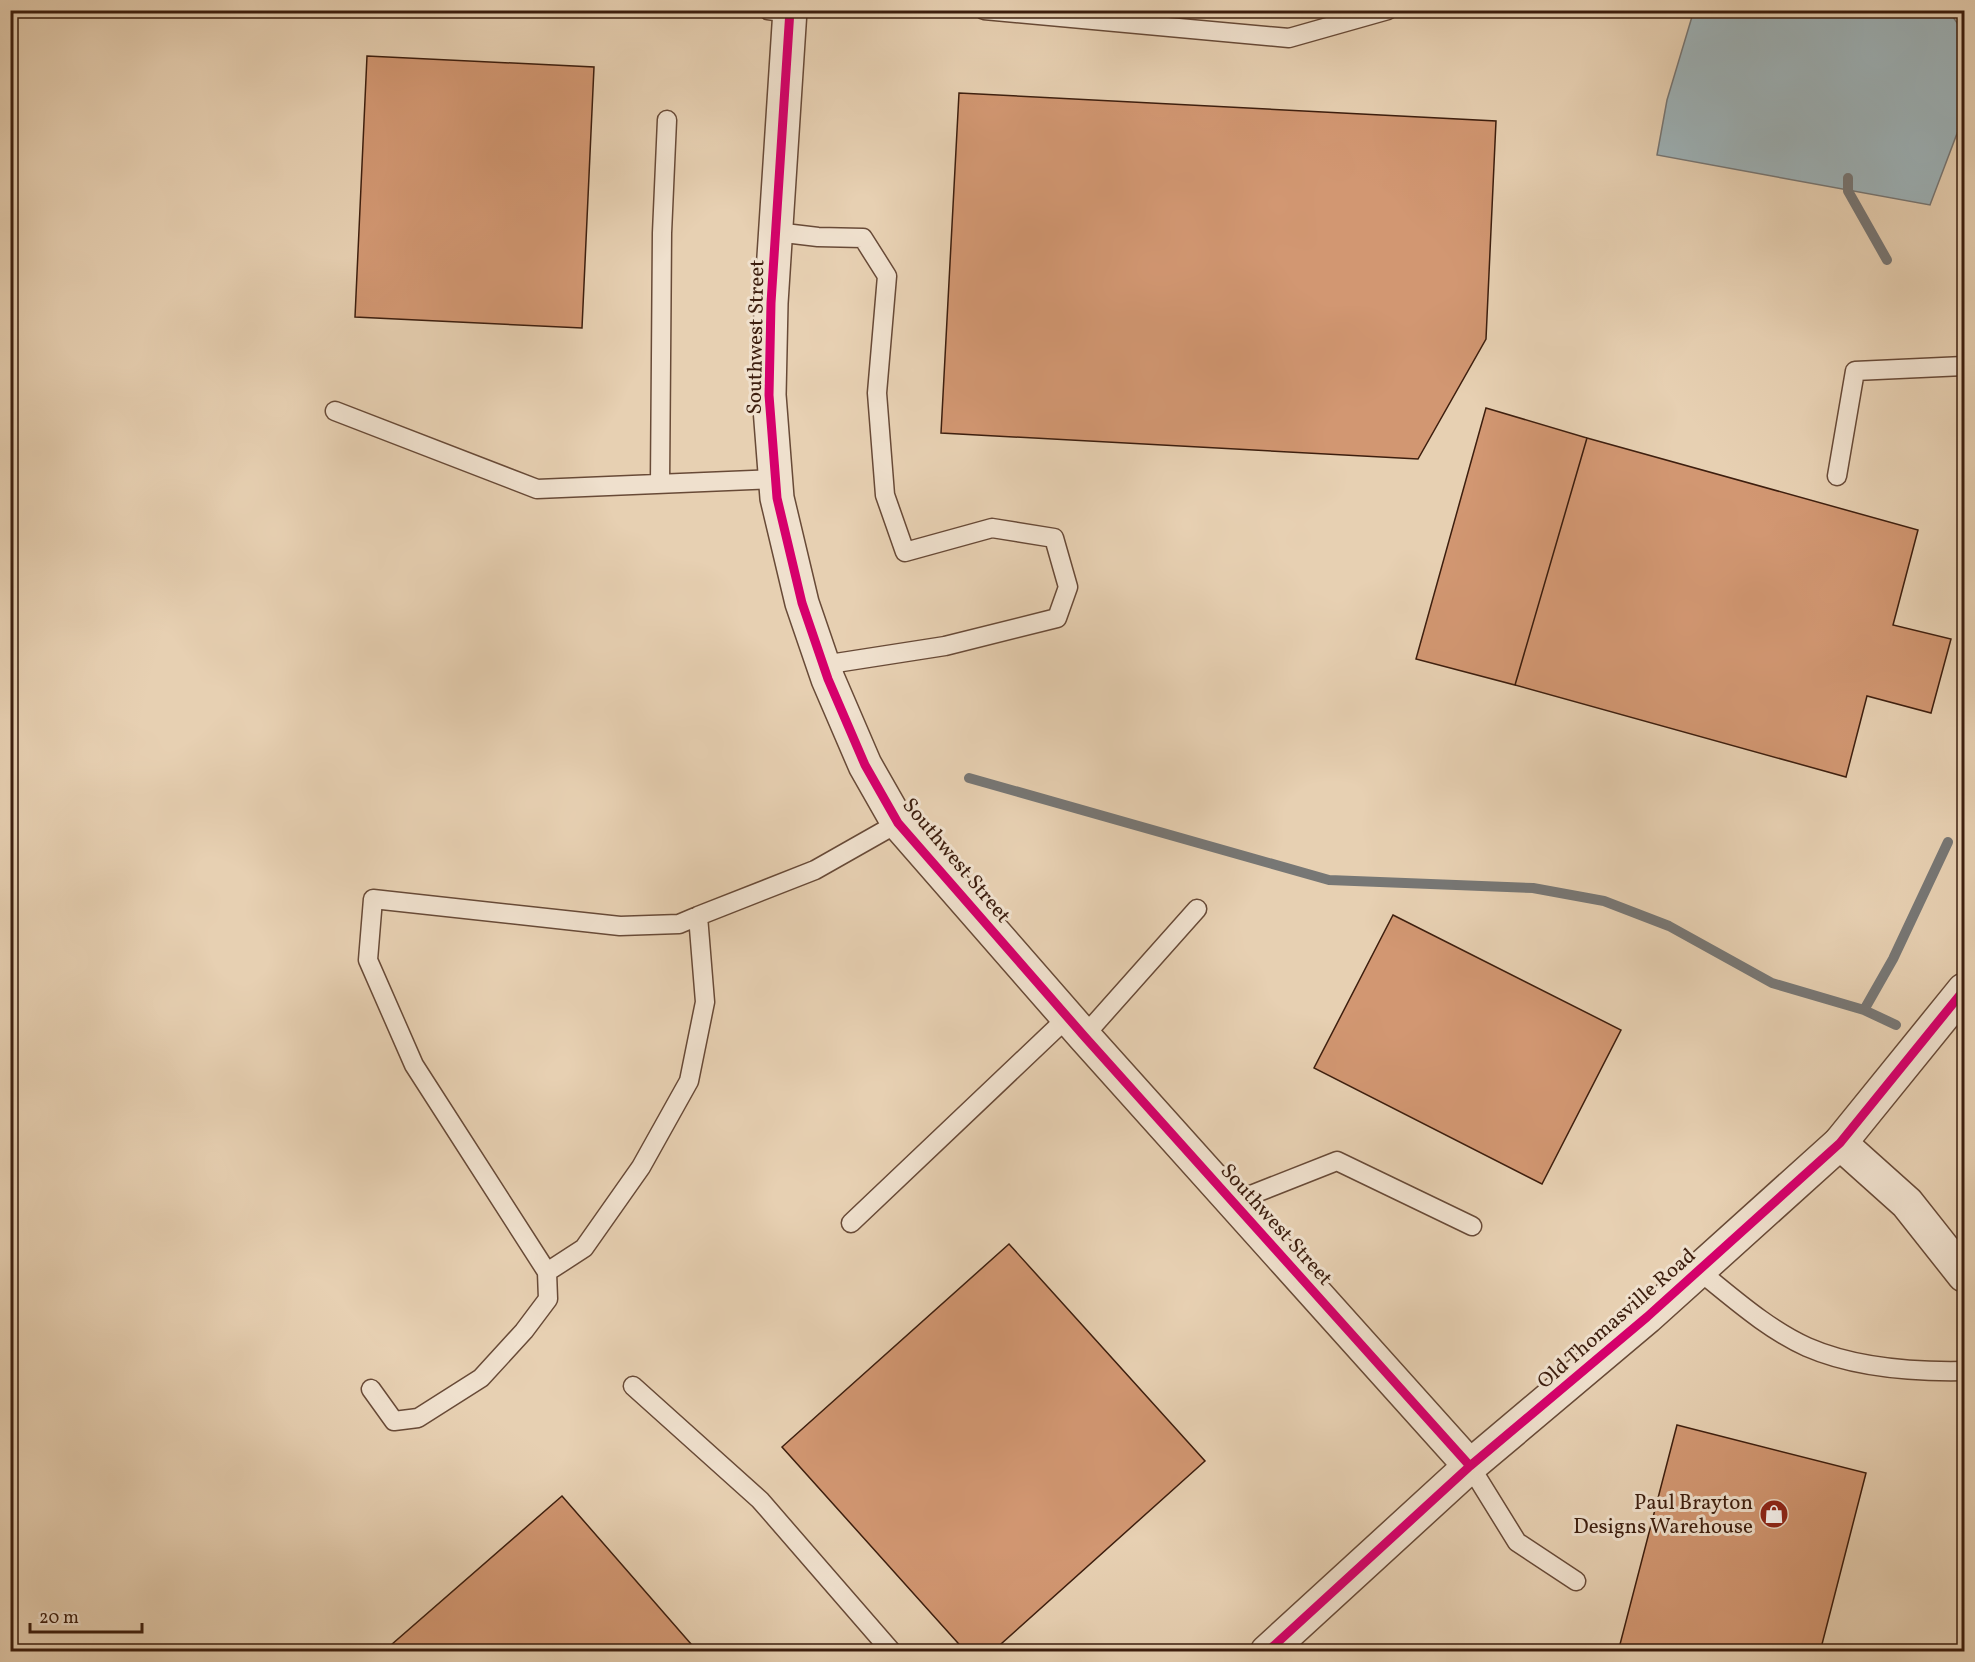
<svg xmlns="http://www.w3.org/2000/svg" width="1975" height="1662" viewBox="0 0 1975 1662" font-family="Vollkorn,serif">
  <style>
    .water { fill: #9db3b9; stroke: #777775; stroke-width: 1.5 }
    .lines { fill: none; stroke-linecap: round; stroke-linejoin: round }
    .stream { stroke: #777775; stroke-width: 10 }
    .building { fill: #d29772; stroke: #3d1e0e; stroke-width: 1.5 }
    .service-casing { stroke: #684a37; stroke-width: 21 }
    .minor-casing { stroke: #684a37; stroke-width: 36 }
    .tertiary-casing { stroke: #684a37; stroke-width: 36 }
    .service { stroke: #efe0cd; stroke-width: 18 }
    .minor { stroke: #efe0cd; stroke-width: 33 }
    .tertiary { stroke: #efe0cd; stroke-width: 33 }
    .cycleway-casing { stroke: #efe0cd; stroke-width: 13 }
    .cycleway { stroke: #d6006c; stroke-width: 9 }
    .labels { text-anchor: middle; stroke-width: 6; stroke-linejoin: round; paint-order: stroke }
    .street-label { font-size: 21px; fill: #3d1e0e; stroke: #efe0cd }
    .poi-label { font-size: 21px; fill: #3d1e0e; stroke: #efe0cd; text-anchor: end }
  </style>
  <rect width="100%" height="100%" fill="#e7d0b2"/>
  <filter id="stains"><feTurbulence type="fractalNoise" baseFrequency=".00333" numOctaves="4"/><feColorMatrix values="0 0 0 0 .2 0 0 0 0 .09 0 0 0 0 .02 0 0 0 .5 -.17"/></filter>
  <radialGradient id="worn" r=".72"><stop offset=".6" stop-color="#630" stop-opacity="0"/><stop offset="1" stop-color="#630" stop-opacity=".3"/></radialGradient>
  <path class="water" d="M1694,10l255,1 15,22v82l-34,90 -273,-50 10,-55z"/>
  <g class="lines">
    <path class="stream" d="M1848,178v13l39,69
      M969,778l360,102 204,8 71,13 65,25 103,57 92,27 32,15
      M1864,1010l29,-51 55,-117"/>
  </g>
  <path class="building" d="M367,56l227,11 -12,261 -227,-11z
    M959,93l537,28 -10,218 -68,120 -477,-26z
    M1486,408l101,30 -72,247 -99,-26z
    M1587,438l331,92 -25,95 58,14 -20,74 -64,-17 -21,81 -331,-92z
    M1393,915l228,115 -79,154 -228,-116z
    M1009,1244l196,217 -213,191h-26l-184,-205z
    M1677,1425l189,48 -46,179h-202z
    M562,1496l136,156h-315z"/>
  <g class="lines">
    <g class="service-casing">
      <path id="service" d="M768,10l22,3
        M984,10l305,28 99,-28
        M776,232l42,5 45,1 24,38 -10,117 8,102 20,57 87,-24 62,10 14,49 -11,31 -112,28 -122,19
        M335,411l202,78 238,-10
        M1837,476l18,-105 109,-5
        M660,484l2,-251 5,-113
        M698,916l7,86 -16,79 -48,86 -57,81 -37,24 -133,-207 -46,-105 5,-61 247,27 59,-2 19,-8 117,-46 83,-47
        M1084,1036l113,-127
        M1233,1202l104,-41 135,65
        M851,1223l217,-206
        M1698,1270c34,27 69,59 109,77 48,21 106,25 157,24
        M633,1386l127,114 132,152
        M371,1389l23,32 24,-3 63,-40 43,-47 24,-32 -1,-27
        M1470,1466l47,76 59,39"/>
    </g>
    <g class="minor-casing">
      <path id="minor" d="M790,10l-19,293 -2,92 8,103 25,105 26,76 37,86 33,58 186,213 386,430
        M1840,1143l67,60 57,72"/>
    </g>
    <g class="tertiary-casing">
      <path id="tertiary" d="M1267,1652l203,-186 177,-149 193,-174 124,-153"/>
    </g>
    <use href="#service" class="service"/>
    <use href="#minor" class="minor"/>
    <use href="#tertiary" class="tertiary"/>
    <g class="cycleway-casing">
      <path id="cycleway" d="M790,10l-19,293 -2,92 8,103 25,105 26,76 37,86 33,58 186,213 386,430
        M1267,1652l203,-186 177,-149 193,-174 124,-153"/>
    </g>
    <use href="#cycleway" class="cycleway"/>
  </g>
  <defs>
    <g id="shop-disc" transform="scale(1.5)"><circle r="9.5" fill="#8f2418" stroke="#efe0cd"/><path d="M-5-2.5h2.3a2.7 3.5 0 0 1 5.4 0H5L5.5 6h-11ZM-1.5-2.5h3a1.5 2.3 0 0 0-3 0Z" fill="#fff"/></g>
  </defs>
  <g fill-rule="evenodd">
    <use href="#shop-disc" x="1774" y="1514"/>
  </g>
  <g class="labels">
    <g class="street-label">
      <text transform="translate(755 337) rotate(-89)" y="7">Southwest Street</text>
      <text transform="translate(957 860) rotate(50)" y="7">Southwest Street</text>
      <text transform="translate(1277 1224) rotate(48)" y="7">Southwest Street</text>
      <text transform="translate(1616 1318) rotate(-41)" y="7">Old Thomasville Road</text>
    </g>
    <g class="poi-label">
      <text x="1753" y="1509">Paul Brayton<tspan x="1753" dy="24">Designs Warehouse</tspan></text>
    </g>
  </g>
  <rect width="1975" height="1662" fill="none" stroke="#e7d0b2" stroke-width="36"/>
  <rect x="12" y="12" width="1951" height="1638" fill="none" stroke="#3d1e0e" stroke-width="3"/>
  <rect x="18" y="18" width="1939" height="1626" fill="none" stroke="#3d1e0e" stroke-width="1.5"/>
  <path d="M30 1623v9h112v-9" fill="none" stroke="#3d1e0e" stroke-width="3"/>
  <text x="39" y="1623" font-size="18" fill="#3d1e0e" stroke="#efe0cd" stroke-width="4.5" paint-order="stroke">20 m</text>
  <rect width="100%" height="100%" filter="url(#stains)"/>
  <rect width="100%" height="100%" fill="url(#worn)"/>
</svg>
